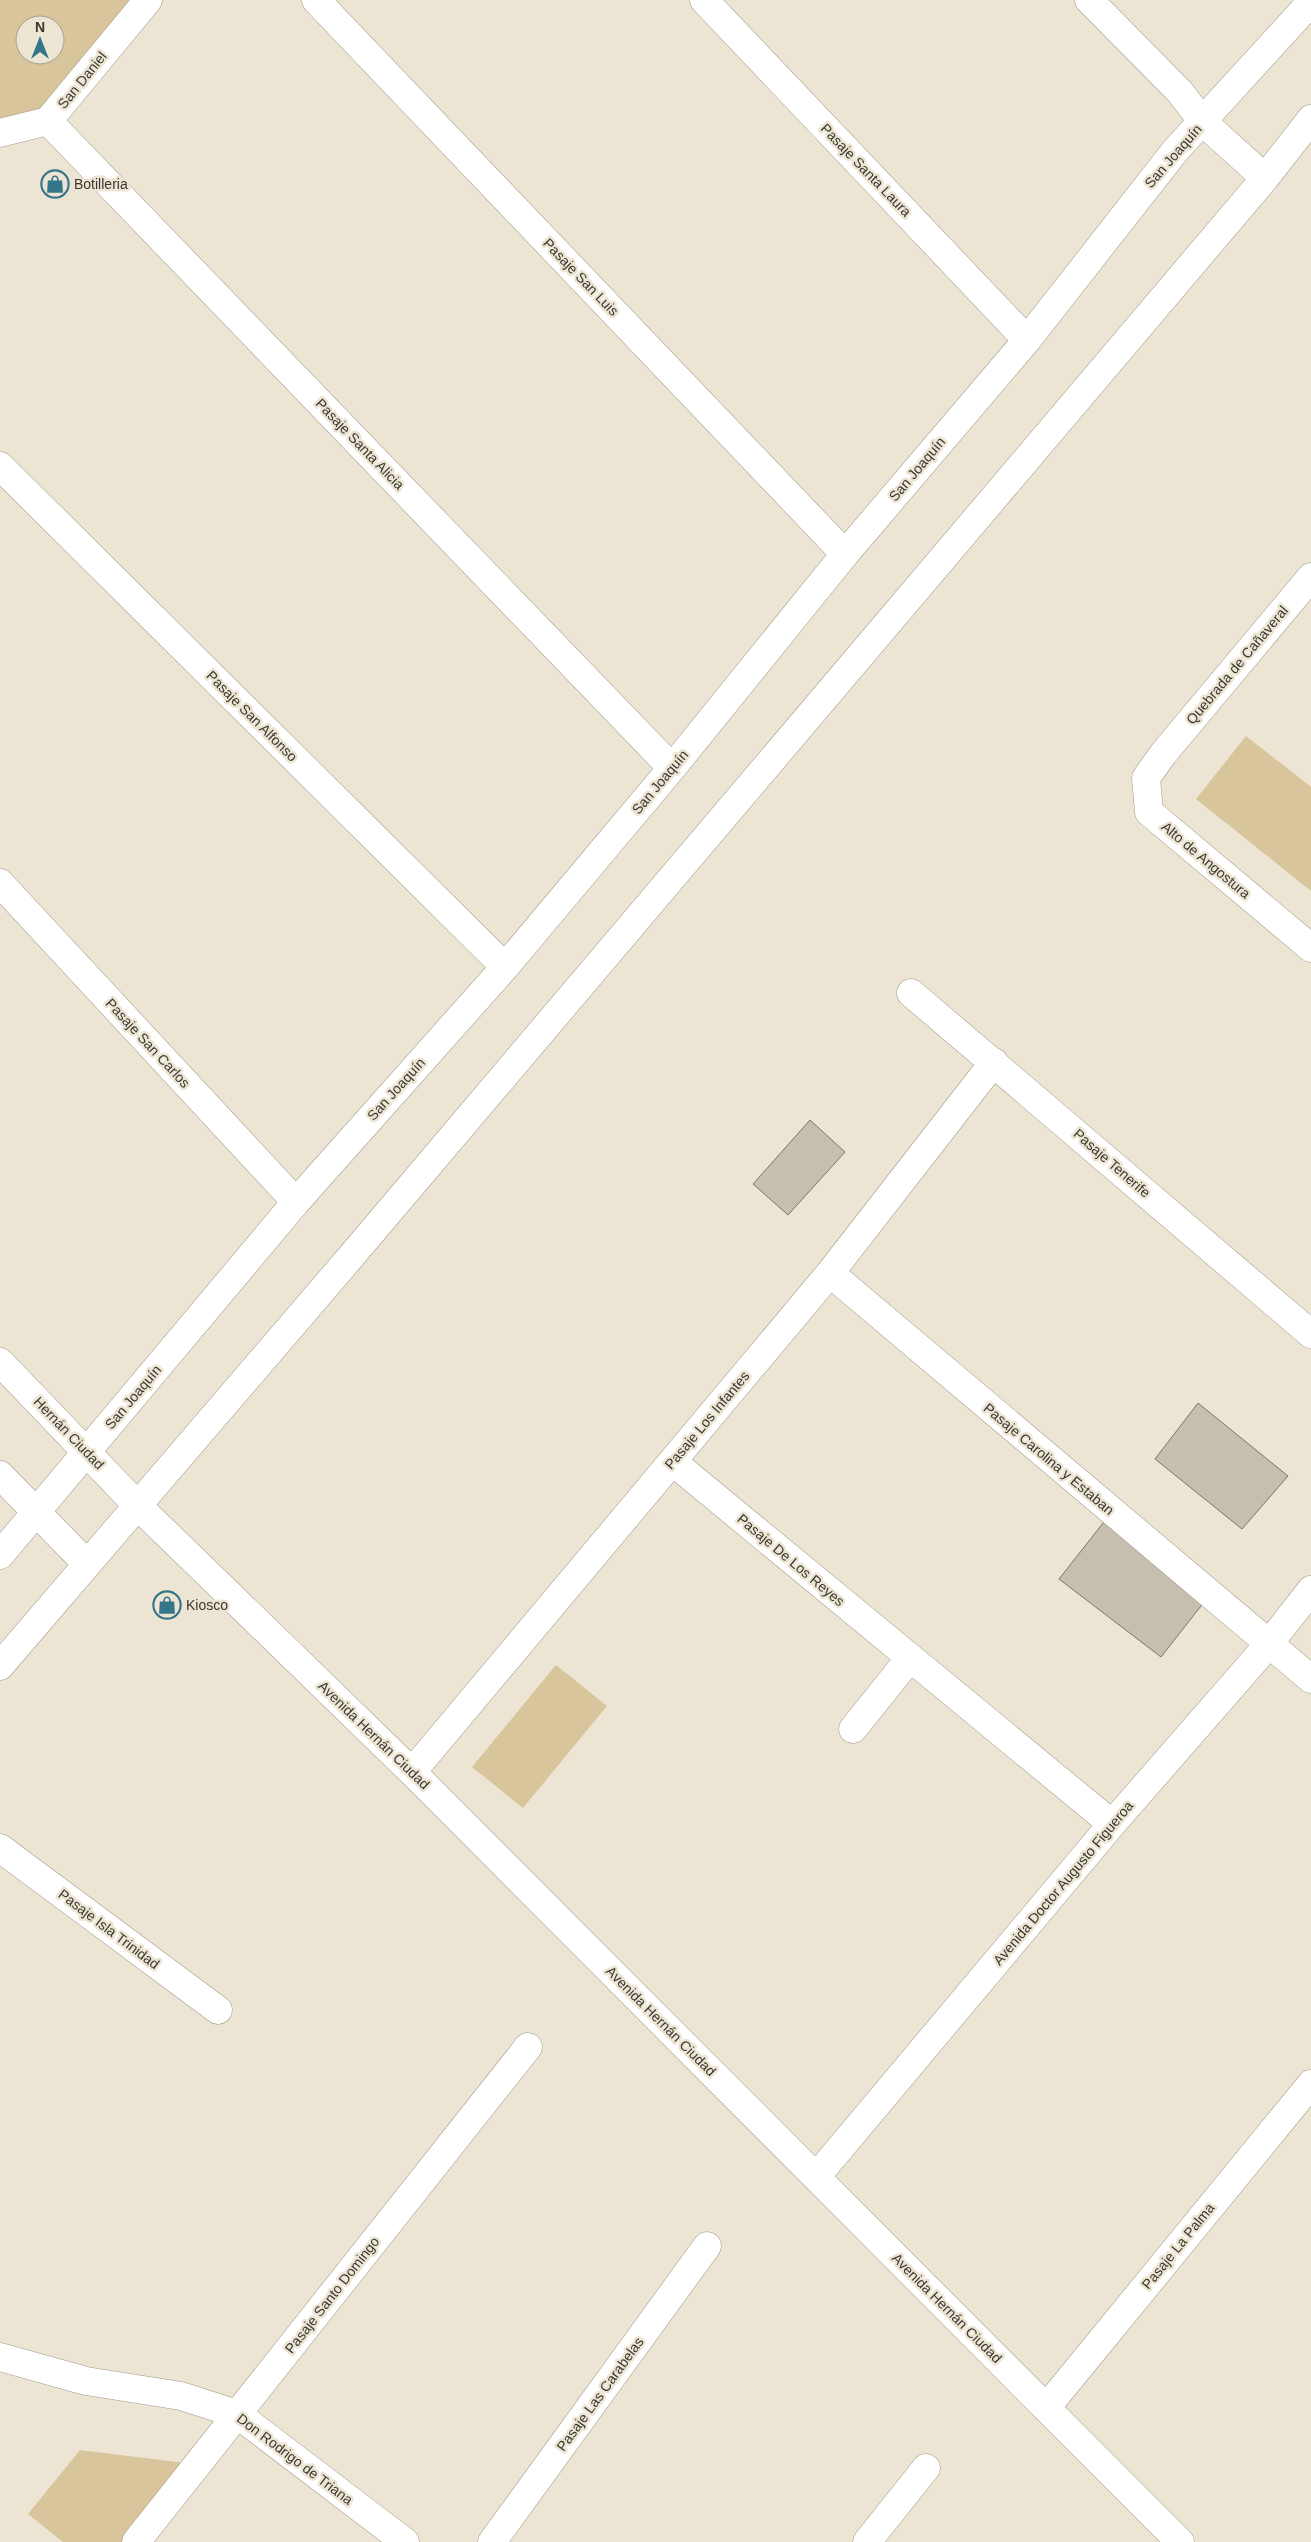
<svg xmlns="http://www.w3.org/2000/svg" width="1311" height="2542" viewBox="0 0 1311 2542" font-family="Arial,sans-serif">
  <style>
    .green { fill: #d9c59c; fill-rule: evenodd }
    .building { fill: #c6beae; stroke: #7d7667 }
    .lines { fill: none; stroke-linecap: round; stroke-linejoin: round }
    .minor-casing { stroke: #a09989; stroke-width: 29 }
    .minor { stroke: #fff; stroke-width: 28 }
    .labels { text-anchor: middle; stroke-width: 5; stroke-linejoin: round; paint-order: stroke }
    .street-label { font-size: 14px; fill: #3a3730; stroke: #ede5d4 }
    .poi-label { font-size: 14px; fill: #3a3730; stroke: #ede5d4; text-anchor: start }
  </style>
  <rect width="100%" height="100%" fill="#ede5d4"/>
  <path class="green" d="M0,0h148l-100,121 -48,12zM25,25h30v30h-30z
    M1246,736l65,51v104l-115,-92z
    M556,1665l51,41 -84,102 -51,-41z
    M80,2450l105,13 -64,79h-58l-35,-28z"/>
  <path class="building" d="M810,1120l35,32 -57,63 -35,-31z
    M1198,1403l90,73 -46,53 -87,-70z
    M1107,1518l101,79 -47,60 -102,-78z"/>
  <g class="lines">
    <g class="minor-casing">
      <path id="minor" d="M316,0l529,554
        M704,0l323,340
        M1089,0l91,92 23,30 62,56
        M48,121l624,647
        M0,133l48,-12 100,-121
        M0,466l505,501
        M1311,577l-148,177 -17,24 3,34 162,136
        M0,883l296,319
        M911,993l400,341
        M830,1273l481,406
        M0,1362l137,143 275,267 768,770
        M673,1462l439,362
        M0,1475l86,88
        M0,1555l296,-353 209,-235 167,-199 173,-214 182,-214 148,-189 136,-149
        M0,1666l354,-413 911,-1075 46,-59
        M853,1729l57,-71
        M412,1772l418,-499 164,-211
        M0,1848l218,162
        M816,2177l296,-353 156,-179 43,-55
        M0,2357l86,24 95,15 56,18 168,128
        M1046,2408l265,-324
        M136,2542l392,-495
        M492,2542l215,-296
        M867,2542l59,-74"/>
    </g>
    <use href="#minor" class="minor"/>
  </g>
  <defs>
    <g id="shop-ring" transform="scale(1.4375)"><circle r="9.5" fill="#ede5d4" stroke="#357589" stroke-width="1.5"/><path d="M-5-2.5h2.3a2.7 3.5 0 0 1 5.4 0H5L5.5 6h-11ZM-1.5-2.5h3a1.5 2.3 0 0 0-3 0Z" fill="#357589"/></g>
  </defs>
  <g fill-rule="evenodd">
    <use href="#shop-ring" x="55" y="184"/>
    <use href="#shop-ring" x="167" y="1605"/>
  </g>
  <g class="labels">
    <g class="street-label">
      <text transform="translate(82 80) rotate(-51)" y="5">San Daniel</text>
      <text transform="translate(1173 156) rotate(-49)" y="5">San Joaquín</text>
      <text transform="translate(866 170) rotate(46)" y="5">Pasaje Santa Laura</text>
      <text transform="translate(581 277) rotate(46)" y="5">Pasaje San Luis</text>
      <text transform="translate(360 444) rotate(46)" y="5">Pasaje Santa Alicia</text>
      <text transform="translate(917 469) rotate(-50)" y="5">San Joaquín</text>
      <text transform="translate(1237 665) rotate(-50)" y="5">Quebrada de Cañaveral</text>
      <text transform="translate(252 716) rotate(45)" y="5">Pasaje San Alfonso</text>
      <text transform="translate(660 782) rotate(-50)" y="5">San Joaquín</text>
      <text transform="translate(1206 860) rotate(40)" y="5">Alto de Angostura</text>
      <text transform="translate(148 1043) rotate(47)" y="5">Pasaje San Carlos</text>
      <text transform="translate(396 1089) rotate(-48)" y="5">San Joaquín</text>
      <text transform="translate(1112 1163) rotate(41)" y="5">Pasaje Tenerife</text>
      <text transform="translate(133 1397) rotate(-50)" y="5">San Joaquín</text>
      <text transform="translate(707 1420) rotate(-50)" y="5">Pasaje Los Infantes</text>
      <text transform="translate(69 1433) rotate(46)" y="5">Hernán Ciudad</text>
      <text transform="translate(1049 1459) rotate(40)" y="5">Pasaje Carolina y Estaban</text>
      <text transform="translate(791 1560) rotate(40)" y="5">Pasaje De Los Reyes</text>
      <text transform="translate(374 1735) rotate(44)" y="5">Avenida Hernán Ciudad</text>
      <text transform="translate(1063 1883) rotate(-50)" y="5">Avenida Doctor Augusto Figueroa</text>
      <text transform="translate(109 1929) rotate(37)" y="5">Pasaje Isla Trinidad</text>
      <text transform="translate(661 2021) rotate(45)" y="5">Avenida Hernán Ciudad</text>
      <text transform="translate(1178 2246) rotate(-51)" y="5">Pasaje La Palma</text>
      <text transform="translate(332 2295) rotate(-52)" y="5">Pasaje Santo Domingo</text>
      <text transform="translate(947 2308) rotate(45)" y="5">Avenida Hernán Ciudad</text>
      <text transform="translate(600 2394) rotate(-54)" y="5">Pasaje Las Carabelas</text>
      <text transform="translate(295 2459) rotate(37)" y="5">Don Rodrigo de Triana</text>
    </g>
    <g class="poi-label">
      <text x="74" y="189">Botilleria</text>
      <text x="186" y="1610">Kiosco</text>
    </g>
  </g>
  <g transform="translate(40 40)"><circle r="24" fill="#ede5d4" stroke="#a59f92"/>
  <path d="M0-4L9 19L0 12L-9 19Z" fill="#357589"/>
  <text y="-8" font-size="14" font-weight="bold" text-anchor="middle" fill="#3a3730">N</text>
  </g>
</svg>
